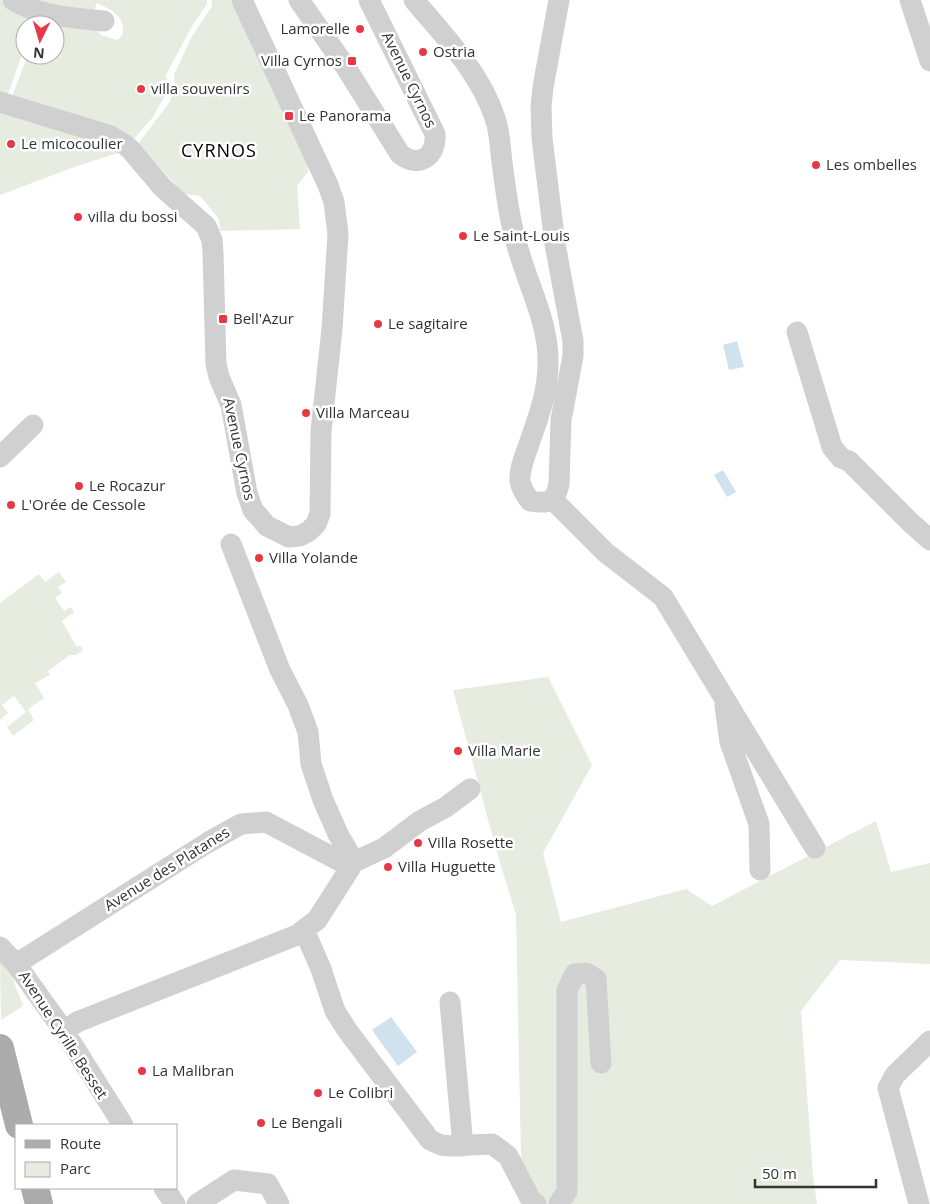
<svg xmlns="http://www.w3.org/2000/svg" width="930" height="1204" viewBox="0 0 930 1204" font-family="'Open Sans',sans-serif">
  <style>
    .green { fill: #e6ecdf }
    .water { fill: #cfe2ee }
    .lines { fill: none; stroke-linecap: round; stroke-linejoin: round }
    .minor { stroke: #d0d0d0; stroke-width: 21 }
    .major { stroke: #ababab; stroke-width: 28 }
    .poi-dot { fill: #e63946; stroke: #fff; stroke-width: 2 }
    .labels { text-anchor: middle; stroke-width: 5; stroke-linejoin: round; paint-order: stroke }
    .poi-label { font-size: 15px; fill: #333; stroke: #fff; text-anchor: start }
    .street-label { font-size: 15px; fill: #333; stroke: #fff }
    .quarter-label { font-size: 18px; letter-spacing: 1px; fill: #000; stroke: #fff }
  </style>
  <rect width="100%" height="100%" fill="#fff"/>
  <path class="green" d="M0,0l35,18 -2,7h-8v21l-18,51 -7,-4z
    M33,0h174v4l-16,24 -25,47 3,14 -16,28 -21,24 -121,-42 17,-44h27v-30h-16l3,-6 53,9 6,7 16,5 5,-4c5,-19 -10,-26 -25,-33l-5,12z
    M212,0h24l72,159v13l-11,14 3,43 -80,2 -1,-12 -19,-23 -16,-2 -46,-50 31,-41 6,-14 -1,-14 17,-37 21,-32z
    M0,111l119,38 -1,4 -41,13 -77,29z
    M59,572l7,10 -8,5 4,6 -7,5 9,13 7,-4 3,5 -12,9 14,25h5l2,4 -7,5h-6l-22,16 2,4 -15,8 9,15 -16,11 6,11 -21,16 -6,-9 19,-15 -12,-16 -12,9 6,8 -8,7v-117l39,-29 6,8z
    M548,677l44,88 -49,88 18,69 125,-33 26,17 164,-85 15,51 39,-9v101l-90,-4 -39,51 12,165 4,28h-295l-6,-289 -20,-66 -43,-159z
    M0,958l7,6 16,42 -22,14z"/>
  <path class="water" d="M737,341l7,26 -15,3 -6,-25z
    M723,470l13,22 -9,5 -13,-22z
    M391,1017l26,35 -19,14 -26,-36z"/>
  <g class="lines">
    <path class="minor" d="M13,0c26,16 61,18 91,21
      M299,0l46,66 55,88c19,15 37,2 35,-20l-66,-134
      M414,0c30,36 66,72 81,118 5,14 5,29 7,44 4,31 8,63 18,93 11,37 29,70 28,109 0,27 -9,52 -18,77 -4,13 -11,27 -10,40 1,8 6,14 10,20 18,3 25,2 29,-17l2,-64 12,-64v-15l-18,-97 -13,-106 -1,-31 2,-20 16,-87
      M910,0l20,61
      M0,102l108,33 16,9 6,5 33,39 43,38 6,14 1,13 3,111 3,13 12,28 16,88 6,17 14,16 22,11 11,-1 9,-5 7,-7 4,-10 1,-83 11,-102 6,-95 -4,-32 -6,-17 -86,-185
      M797,332l35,115 9,11 8,3 61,61 20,18
      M0,457l33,-32
      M553,500l52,52 58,45 152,251
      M231,544l49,126 18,35 10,27 3,32 12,36 15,34 16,28
      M725,706l5,36 29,82 1,46
      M354,862l30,-14 36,-27 26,-14 24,-18
      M304,930l17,39 14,42 12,19 83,110 11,5 10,1 41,-2 16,12 24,46 4,2
      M0,947l16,17 48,67 59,94
      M16,964l191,-121 34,-19 25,-2 85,45
      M450,1002l13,144
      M64,1031l13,-9 220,-87 20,-15 37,-58
      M164,1188l11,16
      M197,1204l37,-24 34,4 11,20
      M559,1204l8,-13v-201l8,-16 11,-1 10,6 5,84
      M919,1204l-31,-116 7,-13 35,-34"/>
    <path class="major" d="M0,1048l19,77
      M35,1188l4,16"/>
  </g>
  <g class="poi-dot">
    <circle cx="360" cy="29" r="5"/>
    <circle cx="423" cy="52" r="5"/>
    <rect x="347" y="56" width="10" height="10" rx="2.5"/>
    <circle cx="141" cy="89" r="5"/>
    <rect x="284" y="111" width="10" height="10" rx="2.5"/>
    <circle cx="11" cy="144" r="5"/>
    <circle cx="816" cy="165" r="5"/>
    <circle cx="78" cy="217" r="5"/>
    <circle cx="463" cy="236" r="5"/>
    <rect x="218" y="314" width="10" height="10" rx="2.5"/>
    <circle cx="378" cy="324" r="5"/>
    <circle cx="306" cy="413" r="5"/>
    <circle cx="79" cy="486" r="5"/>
    <circle cx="11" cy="505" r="5"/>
    <circle cx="259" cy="558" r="5"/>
    <circle cx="458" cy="751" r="5"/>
    <circle cx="418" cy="843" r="5"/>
    <circle cx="388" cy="867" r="5"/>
    <circle cx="142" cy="1071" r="5"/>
    <circle cx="318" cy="1093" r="5"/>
    <circle cx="261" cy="1123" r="5"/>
  </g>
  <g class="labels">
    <g class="poi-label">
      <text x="350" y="34" text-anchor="end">Lamorelle</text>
      <text x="433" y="57">Ostria</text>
      <text x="342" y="66" text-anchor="end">Villa Cyrnos</text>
      <text x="151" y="94">villa souvenirs</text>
      <text x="299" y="121">Le Panorama</text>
      <text x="21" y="149">Le micocoulier</text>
      <text x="826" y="170">Les ombelles</text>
      <text x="88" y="222">villa du bossi</text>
      <text x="473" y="241">Le Saint-Louis</text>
      <text x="233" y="324">Bell'Azur</text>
      <text x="388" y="329">Le sagitaire</text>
      <text x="316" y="418">Villa Marceau</text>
      <text x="89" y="491">Le Rocazur</text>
      <text x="21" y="510">L'Orée de Cessole</text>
      <text x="269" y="563">Villa Yolande</text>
      <text x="468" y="756">Villa Marie</text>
      <text x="428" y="848">Villa Rosette</text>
      <text x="398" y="872">Villa Huguette</text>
      <text x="152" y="1076">La Malibran</text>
      <text x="328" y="1098">Le Colibri</text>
      <text x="271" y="1128">Le Bengali</text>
    </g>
    <g class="street-label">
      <text transform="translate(409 80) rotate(64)" y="5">Avenue Cyrnos</text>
      <text transform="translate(239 449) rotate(78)" y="5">Avenue Cyrnos</text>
      <text transform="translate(167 869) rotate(-32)" y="5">Avenue des Platanes</text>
      <text transform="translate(63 1035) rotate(57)" y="5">Avenue Cyrille Besset</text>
    </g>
    <g class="quarter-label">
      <text x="219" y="157">CYRNOS</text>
    </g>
  </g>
  <rect x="15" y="1124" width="162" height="65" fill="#ffffff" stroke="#adadad"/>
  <rect x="25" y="1140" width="25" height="8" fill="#ababab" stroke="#adadad"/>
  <text x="60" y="1149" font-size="15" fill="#333333">Route</text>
  <rect x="25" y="1162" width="25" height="15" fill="#e6ecdf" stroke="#adadad"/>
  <text x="60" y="1174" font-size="15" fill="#333333">Parc</text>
  <g transform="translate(40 40) rotate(185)"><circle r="24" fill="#ffffff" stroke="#adadad"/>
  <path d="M0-4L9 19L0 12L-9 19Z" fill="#e63946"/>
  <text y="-8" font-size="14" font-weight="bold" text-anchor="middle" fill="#333333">N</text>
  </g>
  <path d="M755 1179v8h121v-8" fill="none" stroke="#333333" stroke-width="2.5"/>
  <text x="762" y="1179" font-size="15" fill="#333333" stroke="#ffffff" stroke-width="4" paint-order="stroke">50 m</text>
</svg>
